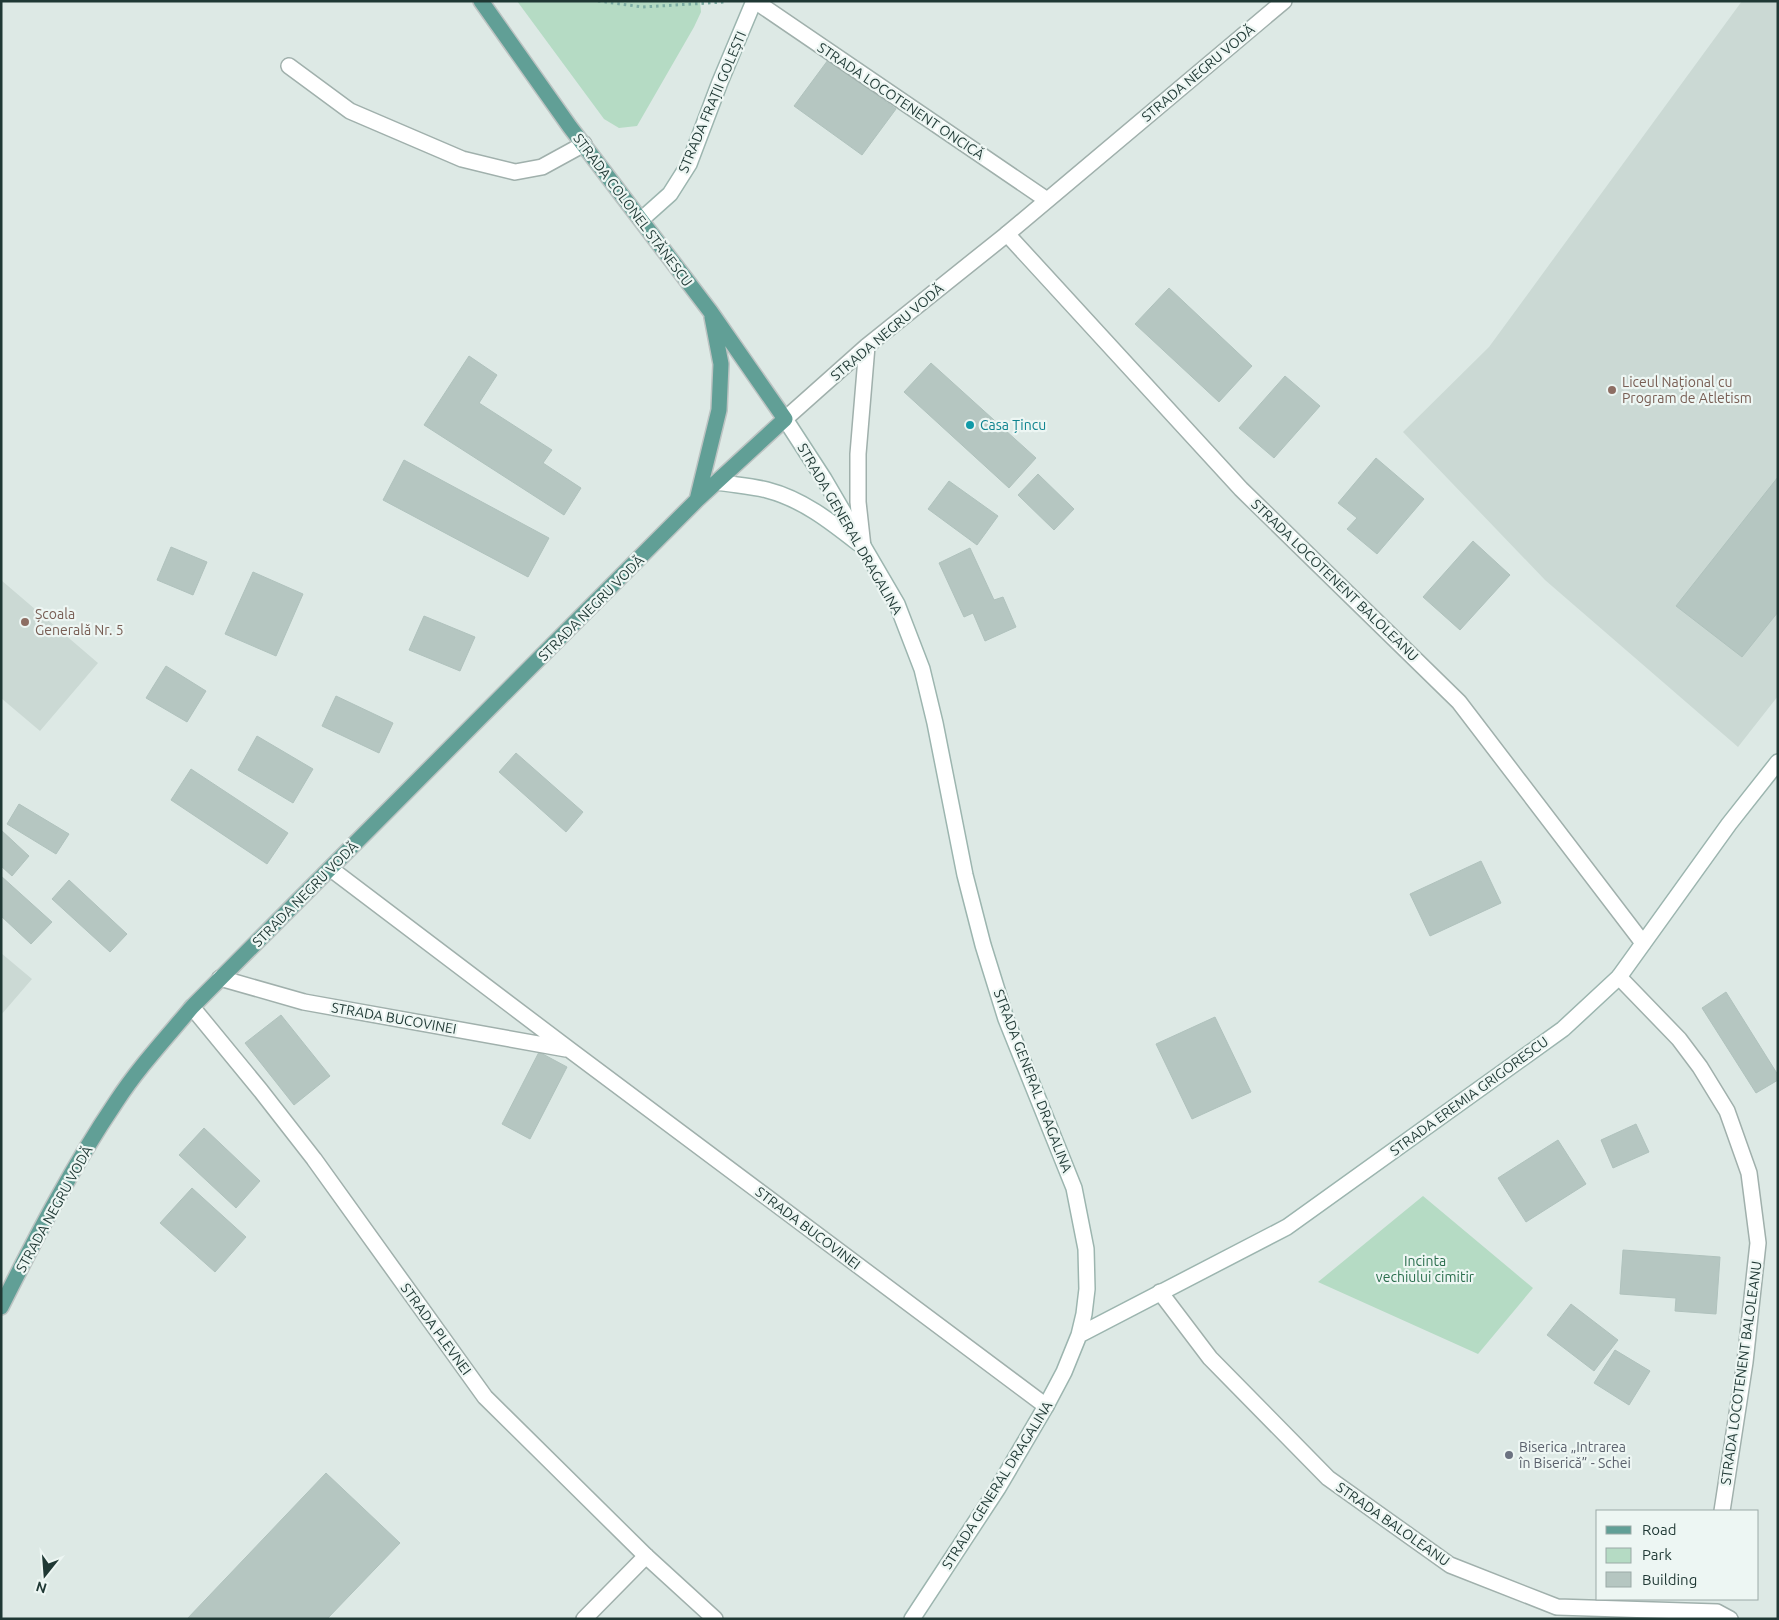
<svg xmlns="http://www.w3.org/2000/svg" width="1779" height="1620" viewBox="0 0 1779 1620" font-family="Ubuntu,sans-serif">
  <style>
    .built { fill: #cbd9d4 }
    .green { fill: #b5dbc4 }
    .building { fill: #b5c6c1; stroke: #b0c2bd }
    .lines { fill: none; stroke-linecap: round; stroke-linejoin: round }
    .service-casing { stroke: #a0b0ac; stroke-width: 18 }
    .minor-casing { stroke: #a0b0ac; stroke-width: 18 }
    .tertiary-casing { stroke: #a0b0ac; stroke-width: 18 }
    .secondary-casing { stroke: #9cb5af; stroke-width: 18 }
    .primary-casing { stroke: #bcc3c2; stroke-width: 18 }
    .path { stroke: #7dada4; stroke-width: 3; stroke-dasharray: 2.5 4; stroke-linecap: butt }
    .service { stroke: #fff; stroke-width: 15 }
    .minor { stroke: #fff; stroke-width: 15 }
    .tertiary { stroke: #fff; stroke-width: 15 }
    .secondary { stroke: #fff; stroke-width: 15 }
    .primary { stroke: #619f96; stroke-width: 15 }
    .education-dot { fill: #8d6e63; stroke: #edf6f3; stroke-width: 2 }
    .culture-dot { fill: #0f9aa8; stroke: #edf6f3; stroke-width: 2 }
    .worship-dot { fill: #6b7280; stroke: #edf6f3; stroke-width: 2 }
    .labels { text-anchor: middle; stroke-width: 4.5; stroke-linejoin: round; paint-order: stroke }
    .street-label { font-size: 14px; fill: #1f3834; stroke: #edf6f3 }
    .education-label { font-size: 14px; fill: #785e54; stroke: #edf6f3; text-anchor: start }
    .culture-label { font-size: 14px; fill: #0d838f; stroke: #edf6f3; text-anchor: start }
    .park-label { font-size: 14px; fill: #2a6e4d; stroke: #edf6f3 }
    .worship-label { font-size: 14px; fill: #5b616d; stroke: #edf6f3; text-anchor: start }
  </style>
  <rect width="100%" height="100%" fill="#dde9e5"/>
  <path class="built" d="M1742,1h36v695l-40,51 -193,-167 -142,-148 86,-85z
    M1,580l97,83 -58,68 -39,-33z
    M1,953l31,26 -31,36z"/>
  <path class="green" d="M517,1h183l1,11 -7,15 -57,99 -18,2 -15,-9z
    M1423,1196l110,92 -55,66 -160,-72z"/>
  <path class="building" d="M828,60l68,49 -34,46 -68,-49z
    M1169,288l83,78 -33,36 -84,-78z
    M469,356l28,19 -18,28 73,47 -9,13 38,25 -17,27 -140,-90z
    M931,363l105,95 -27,30 -105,-96z
    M1285,376l35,30 -46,52 -35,-30z
    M1376,458l48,41 -47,55 -30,-25 10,-11 -19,-15z
    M404,460l145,78 -21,39 -145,-77z
    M1038,474l36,35 -20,21 -36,-35z
    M1778,477v135l-36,45 -66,-51z
    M949,481l49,35 -21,29 -49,-36z
    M1473,541l37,34 -50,55 -37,-33z
    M171,547l36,15 -14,33 -36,-15z
    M970,548l24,52 9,-3 13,30 -31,14 -12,-28 -9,4 -25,-54z
    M253,572l50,22 -27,62 -51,-22z
    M424,616l51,21 -15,34 -51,-21z
    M166,666l40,25 -19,31 -41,-24z
    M336,696l57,27 -14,30 -57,-27z
    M257,736l56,33 -20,34 -55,-33z
    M516,753l67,59 -17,20 -67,-60z
    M191,769l97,64 -21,31 -96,-64z
    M19,804l50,30 -13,20 -49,-30z
    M1,830l28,26 -17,20 -11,-10z
    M1481,861l20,42 -71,33 -20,-42z
    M1,876l51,46 -21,22 -30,-28z
    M69,880l58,54 -17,18 -58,-53z
    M1726,992l52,83v5l-22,13 -54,-85z
    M281,1015l49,61 -36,29 -49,-62z
    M1215,1017l36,75 -59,27 -36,-75z
    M539,1052l28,15 -37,72 -28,-15z
    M1636,1124l13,28 -36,16 -12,-28z
    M204,1128l56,53 -24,27 -57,-53z
    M1558,1140l28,44 -60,38 -28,-44z
    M192,1188l54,49 -31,35 -55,-49z
    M1623,1250l97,7 -4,57 -41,-3 1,-13 -56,-4z
    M1571,1304l47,36 -24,31 -47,-36z
    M1615,1350l35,21 -21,34 -35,-22z
    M326,1473l74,70 -73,76h-140z"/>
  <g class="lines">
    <g class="service-casing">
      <path id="service" d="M289,66l61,45 112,48 53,13 27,-5 42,-23
        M584,1619l62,-63"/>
    </g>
    <g class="minor-casing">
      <path id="minor" d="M755,1l292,199
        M1007,234l234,255 218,213 184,241
        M331,869l239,181 476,356
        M1619,977l60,62 21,28 27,44 22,62 9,70 -13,119 -23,149
        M220,978l84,24 262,47
        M192,1007l69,84 53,68 171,238 161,159 69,63
        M1160,1292l50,66 118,120 122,87 107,42 160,5 13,7"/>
    </g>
    <g class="tertiary-casing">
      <path id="tertiary" d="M785,419l82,-73 140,-112 277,-233
        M863,547l-5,-45v-48l9,-108"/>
    </g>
    <g class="secondary-casing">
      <path id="secondary" d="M642,219l28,-25 19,-30 31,-82 34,-81
        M785,419l39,60 73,125 25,65 13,54 30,152 18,70 23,74 68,169 12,61 1,40 -3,25 -5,21 -15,37 -18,34 -48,82 -86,131
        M717,482c17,3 34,4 50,8 35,9 63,31 91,53
        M1079,1335l208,-108 276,-198 56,-52 110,-153 49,-62"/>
    </g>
    <g class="primary-casing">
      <path id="primary" d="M697,500l22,-90 2,-46 -9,-47
        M1,1307c35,-70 71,-140 115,-205 22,-34 50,-64 76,-95l505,-507 88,-81 -75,-108 -140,-184 -89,-126"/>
    </g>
    <path class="path" d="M598,1l45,6 81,-5"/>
    <use href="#service" class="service"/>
    <use href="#minor" class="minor"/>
    <use href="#tertiary" class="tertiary"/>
    <use href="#secondary" class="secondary"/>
    <use href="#primary" class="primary"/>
  </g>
  <g class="education-dot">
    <circle cx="1612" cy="390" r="5"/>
    <circle cx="25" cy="622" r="5"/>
  </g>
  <circle class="culture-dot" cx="970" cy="425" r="5"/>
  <circle class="worship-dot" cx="1509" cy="1455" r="5"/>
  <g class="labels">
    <g class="street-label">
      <text transform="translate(1198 73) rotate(-40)" y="5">STRADA NEGRU VODĂ</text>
      <text transform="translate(901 101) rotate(34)" y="5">STRADA LOCOTENENT ONCICĂ</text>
      <text transform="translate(712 102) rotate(-67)" y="5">STRADA FRAȚII GOLEȘTI</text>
      <text transform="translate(633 210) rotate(53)" y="5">STRADA COLONEL STĂNESCU</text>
      <text transform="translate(887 332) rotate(-40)" y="5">STRADA NEGRU VODĂ</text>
      <text transform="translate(850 529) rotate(60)" y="5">STRADA GENERAL DRAGALINA</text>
      <text transform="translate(1335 580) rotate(44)" y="5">STRADA LOCOTENENT BALOLEANU</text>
      <text transform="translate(591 608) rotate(-45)" y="5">STRADA NEGRU VODĂ</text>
      <text transform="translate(305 894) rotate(-45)" y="5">STRADA NEGRU VODĂ</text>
      <text transform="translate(394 1018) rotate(10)" y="5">STRADA BUCOVINEI</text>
      <text transform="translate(1033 1081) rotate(69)" y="5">STRADA GENERAL DRAGALINA</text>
      <text transform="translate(1469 1096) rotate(-36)" y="5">STRADA EREMIA GRIGORESCU</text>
      <text transform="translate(54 1209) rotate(-61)" y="5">STRADA NEGRU VODĂ</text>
      <text transform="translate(808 1228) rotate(37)" y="5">STRADA BUCOVINEI</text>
      <text transform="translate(436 1329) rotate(54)" y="5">STRADA PLEVNEI</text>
      <text transform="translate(1741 1373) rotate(-82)" y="5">STRADA LOCOTENENT BALOLEANU</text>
      <text transform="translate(997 1485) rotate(-58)" y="5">STRADA GENERAL DRAGALINA</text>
      <text transform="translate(1393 1524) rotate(35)" y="5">STRADA BALOLEANU</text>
    </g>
    <g class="education-label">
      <text x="1622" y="387">Liceul Național cu<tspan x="1622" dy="16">Program de Atletism</tspan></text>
      <text x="35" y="619">Școala<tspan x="35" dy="16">Generală Nr. 5</tspan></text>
    </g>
    <g class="culture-label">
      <text x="980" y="430">Casa Țincu</text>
    </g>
    <g class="park-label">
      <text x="1425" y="1266">Incinta<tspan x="1425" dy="16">vechiului cimitir</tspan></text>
    </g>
    <g class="worship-label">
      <text x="1519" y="1452">Biserica „Intrarea<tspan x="1519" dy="16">în Biserică” - Schei</tspan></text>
    </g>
  </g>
  <rect width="1779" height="1620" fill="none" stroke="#1f3834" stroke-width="5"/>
  <rect x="1596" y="1510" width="162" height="90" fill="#edf6f3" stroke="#9baaa7"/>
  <rect x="1606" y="1526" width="25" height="8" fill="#619f96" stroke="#9baaa7"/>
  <text x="1642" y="1535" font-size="15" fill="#1f3834">Road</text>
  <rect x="1606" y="1548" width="25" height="15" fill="#b5dbc4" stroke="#9baaa7"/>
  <text x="1642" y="1560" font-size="15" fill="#1f3834">Park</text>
  <rect x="1606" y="1572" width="25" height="15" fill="#b5c6c1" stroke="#9baaa7"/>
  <text x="1642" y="1585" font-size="15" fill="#1f3834">Building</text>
  <g transform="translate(45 1575) rotate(197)" stroke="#edf6f3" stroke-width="4" paint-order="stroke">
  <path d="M0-4L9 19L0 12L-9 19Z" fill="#1f3834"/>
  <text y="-8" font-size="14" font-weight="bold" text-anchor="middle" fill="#1f3834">N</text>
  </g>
</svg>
